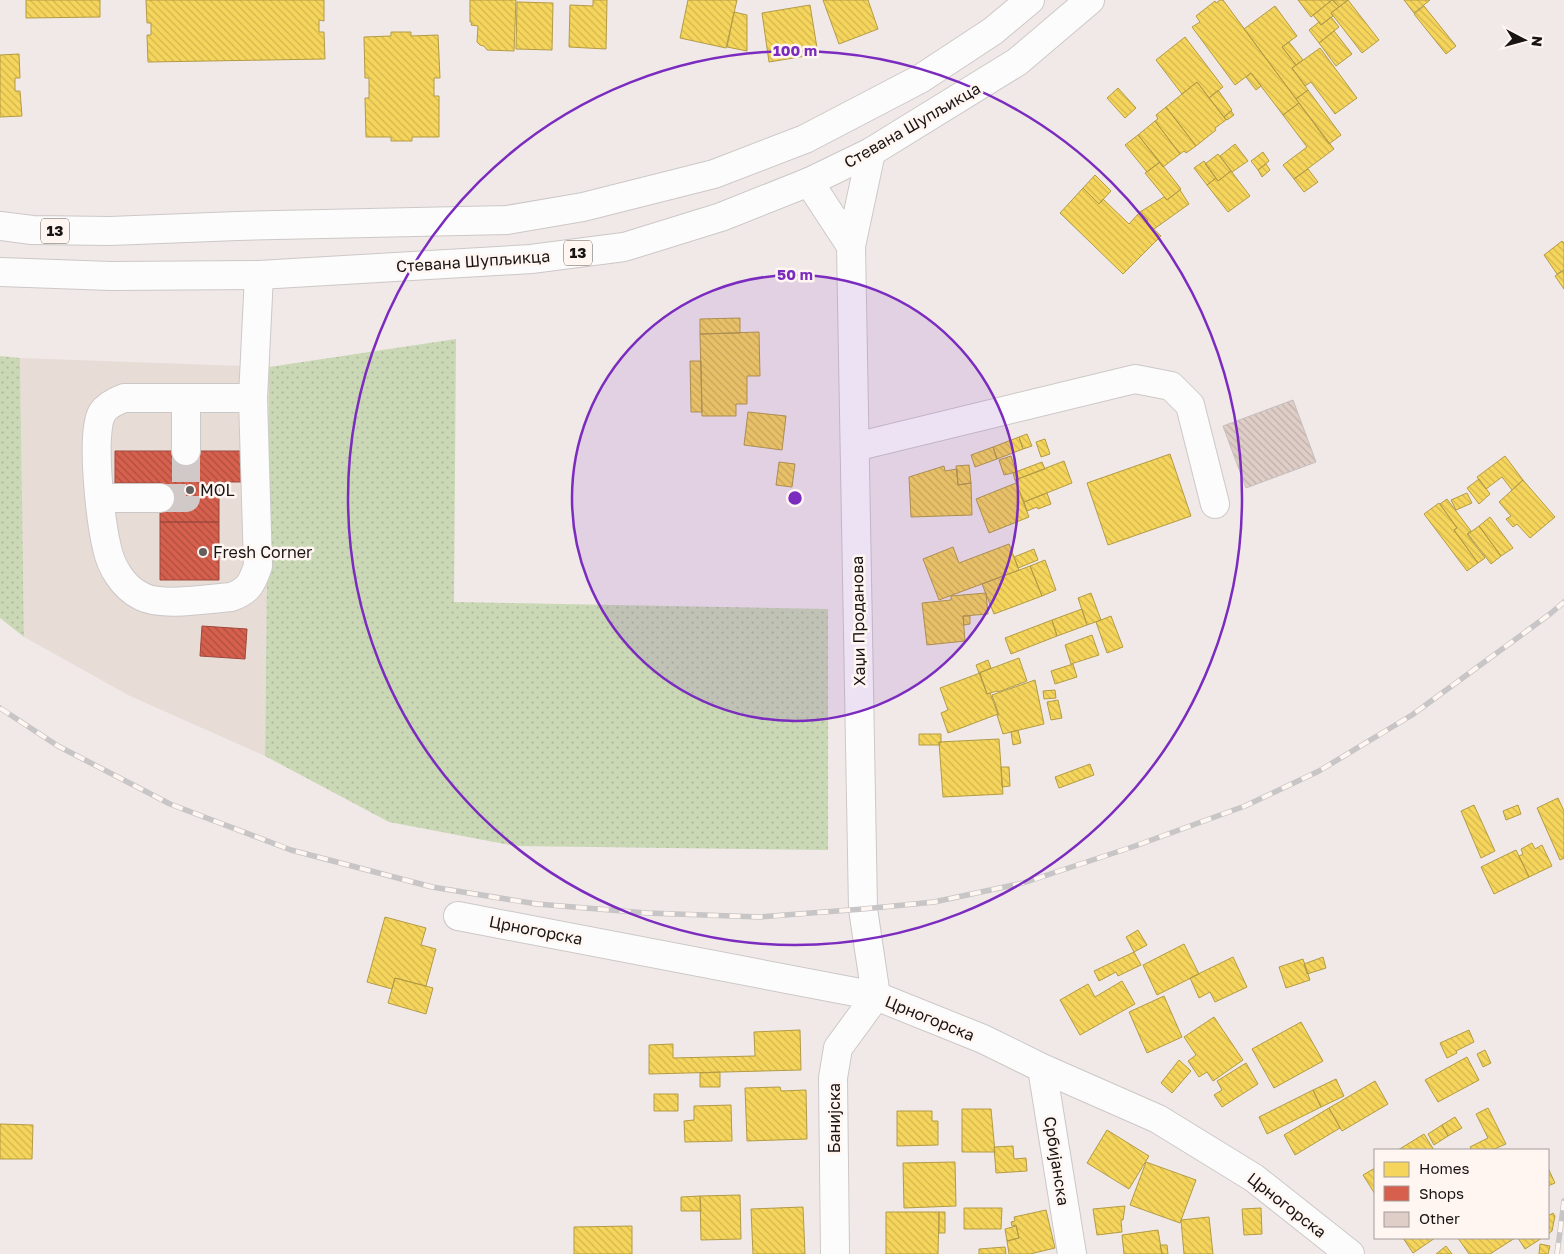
<svg xmlns="http://www.w3.org/2000/svg" width="1564" height="1254" viewBox="0 0 1564 1254" font-family="'Golos Text',sans-serif">
  <style>
    .built { fill: #e8dcd7 }
    .grass { fill: url(#grass-dots) }
    .homes { fill: url(#homes-back-hatch); stroke: #b39b46 }
    .shops { fill: url(#shops-back-hatch); stroke: #9d493c }
    .building { fill: url(#building-back-hatch); stroke: #c4bfbe }
    .lines { fill: none; stroke-linecap: round; stroke-linejoin: round }
    .minor-tunnel { stroke: #d0c9c8; stroke-width: 28; stroke-dasharray: 28 14; stroke-linecap: butt }
    .minor-casing { stroke: #ccc8c7; stroke-width: 30 }
    .major-casing { stroke: #ccc8c7; stroke-width: 30 }
    .minor { stroke: #fdfcfc; stroke-width: 28 }
    .major { stroke: #fdfcfc; stroke-width: 28 }
    .rail-casing { stroke: #c7c5c5; stroke-width: 5.5 }
    .rail { stroke: #fff6f2; stroke-width: 4; stroke-dasharray: 11; stroke-linecap: butt }
    .ring { fill: none; stroke: #7b2cbf; stroke-width: 2.5 }
    .poi-dot { fill: #645f5e; stroke: #fff6f2; stroke-width: 2 }
    .labels { text-anchor: middle; stroke-width: 5; stroke-linejoin: round; paint-order: stroke }
    .shield { fill: #fff6f2; stroke: #5d5856; stroke-width: 1 }
    .shield-label { font-size: 15px; font-weight: bold; fill: #181413 }
    .street-label { font-size: 16px; fill: #181413; stroke: #fff6f2 }
    .poi-label { font-size: 16px; fill: #181413; stroke: #fff6f2; text-anchor: start }
    .centre { fill: #7b2cbf; stroke: #fff6f2; stroke-width: 2.5 }
    .ring-label { font-size: 15px; text-anchor: middle; font-weight: bold; fill: #7b2cbf; stroke: #fff6f2; stroke-width: 5; stroke-linejoin: round; paint-order: stroke }
  </style>
  <defs>
    <pattern id="grass-dots" width="8" height="8" patternUnits="userSpaceOnUse" patternTransform="scale(1.25)"><rect width="8" height="8" fill="#cbd8b6"/><path d="M2 2h.1M6 6h.1" fill="none" stroke="#aeb89c" stroke-width="1.8" stroke-linecap="round"/></pattern>
    <pattern id="homes-back-hatch" width="6" height="6" patternUnits="userSpaceOnUse" patternTransform="scale(1.25)"><rect width="6" height="6" fill="#f6d55c"/><path d="M-1 5l2 2M0 0l6 6M5-1l2 2" fill="none" stroke="#d2b64f"/></pattern>
    <pattern id="shops-back-hatch" width="6" height="6" patternUnits="userSpaceOnUse" patternTransform="scale(1.25)"><rect width="6" height="6" fill="#d6604d"/><path d="M-1 5l2 2M0 0l6 6M5-1l2 2" fill="none" stroke="#ad4e3f"/></pattern>
    <pattern id="building-back-hatch" width="6" height="6" patternUnits="userSpaceOnUse" patternTransform="scale(1.25)"><rect width="6" height="6" fill="#dfcdc7"/><path d="M-1 5l2 2M0 0l6 6M5-1l2 2" fill="none" stroke="#bfafaa"/></pattern>
  </defs>
  <rect width="100%" height="100%" fill="#f0e9e8"/>
  <path class="built" d="M20,358l249,9 -4,389 -135,-60 -106,-59z"/>
  <path class="grass" d="M456,339l-2,263 374,7v241l-313,-4 -126,-24 -124,-66 4,-389z
    M0,356l20,2 4,279 -24,-19z"/>
  <path class="homes" d="M26,0h74v17l-74,1z
    M146,0h178v21l-5,-1v12h5l1,27 -177,3 -1,-27h4v-12h-4z
    M470,0h46l-2,51 -27,-1 -3,-4 -4,-1 -3,-3 1,-16 -7,-1 1,-2 -2,-1z
    M593,0h14l-1,49 -37,-2 1,-42 23,1z
    M688,0h49l-11,48 -46,-10z
    M823,0h45l10,29 -39,15z
    M1220,0h3l76,103 -16,12 -32,-42 -16,12 -43,-58 8,-5 -4,-6 19,-15 1,2z
    M1298,0h34l-21,17z
    M1332,0l7,7 -8,6 2,3 -12,9 -8,-10z
    M1333,0h15l-9,7z
    M1348,0l31,40 -17,13 -31,-40z
    M1404,0h26l-16,13z
    M517,2l36,1 -1,47 -36,-1z
    M810,5l8,49 -49,8 -7,-49z
    M1275,6l22,30 -15,11 14,18 -4,3 16,22 -12,9 -52,-70z
    M1424,6l32,40 -10,8 -32,-40z
    M734,12l13,3v36l-20,-4z
    M1331,17l8,10 -20,16 -10,-13 10,-8 2,3z
    M1334,31l18,23 -16,12 -17,-23z
    M391,32h20v4l27,-1 2,43h-6v18h5v41h-27v4h-21v-4h-25l-1,-39h4v-20h-4l-1,-41 27,-1z
    M1185,37l38,50 -14,11 -12,-16 -15,12 -26,-34z
    M1289,42l14,18 -7,5 -14,-18z
    M1320,48l37,50 -22,16 -24,-32 -6,4 -13,-18z
    M19,54l1,24h-5v13h5l2,25 -22,1v-62z
    M1251,73l10,13 -5,4 -10,-13z
    M1197,82l29,38 -11,8 1,2 -20,16 -30,-39z
    M1118,88l18,20 -11,10 -18,-20z
    M1218,90l14,20 -8,7 -15,-19z
    M1308,90l33,45 -12,9 -33,-45z
    M1299,103l35,46 -40,30 -11,-14 24,-18 -24,-32z
    M1166,107l30,39 -10,7 -2,-2 -4,3 -25,-33 3,-2 -2,-4z
    M1231,111l3,4 -7,5 -3,-3z
    M1155,121l25,33 -17,13 -25,-32z
    M1138,135l22,27 -13,10 -22,-27z
    M1235,144l13,17 -16,11 -12,-16z
    M1263,152l6,9 -11,9 -7,-9z
    M1218,154l13,17 -13,10 -13,-17z
    M1204,161l12,17 -9,7 -13,-17z
    M1160,162l21,27 -14,11 -22,-27z
    M1266,164l4,6 -8,7 -4,-7z
    M1308,169l10,13 -14,10 -10,-13z
    M1231,171l19,25 -22,16 -21,-27 9,-7 2,3z
    M1095,175l16,16 -12,13 -16,-16z
    M1083,188l16,16 4,-5 26,25 11,-12 8,8 -2,2 15,14 -38,38 -63,-61z
    M1180,190l9,14 -35,25 -8,-7 2,-2 -8,-8 24,-15 3,3z
    M1562,241l2,2v27l-7,4 -13,-19z
    M1564,270v19l-9,-13z
    M740,318v15l-40,1v-15z
    M759,332l1,44h-13v28h-11v12h-34l-2,-82z
    M690,361h11l1,51h-11z
    M748,412l38,4 -4,34 -38,-5z
    M1027,434l5,12 -9,3 -4,-12z
    M1019,437l4,12 -26,10 -4,-12z
    M1045,439l5,15 -9,3 -5,-15z
    M993,447l4,12 -22,8 -4,-12z
    M1170,454l21,62 -83,29 -21,-62z
    M1011,456l5,16 -12,3 -5,-15z
    M1505,456l18,24 -11,10 -10,-13 -16,12 -9,-12z
    M1064,461l8,22 -48,19 -9,-22z
    M779,462l16,2 -3,23 -16,-2z
    M1042,462l3,7 -30,11 -2,-7z
    M969,465l2,18 -13,2 -2,-19z
    M944,466l1,5 12,-2 1,16 13,-2 1,32 -61,2 -2,-40z
    M1479,479l11,15 -11,10 -12,-16z
    M1523,480l32,37 -25,21 -13,-14 -4,3 -7,-8 5,-3 -12,-14z
    M1016,483l13,34 -40,16 -13,-34z
    M1047,493l4,11 -13,5 -1,-2 -10,4 -3,-9z
    M1467,493l5,10 -16,7 -5,-10z
    M1447,499l24,32 -4,3 18,24 -7,5 -24,-33 3,-2 -17,-24z
    M1439,503l18,25 -3,2 24,33 -11,8 -43,-57z
    M1490,517l23,31 -12,8 -22,-30z
    M1479,526l22,30 -10,8 -23,-30z
    M1009,544l10,26 -80,30 -16,-41 30,-12 6,16z
    M1034,549l4,11 -20,8 -4,-11z
    M1045,560l11,30 -14,6 -12,-30z
    M1030,566l12,30 -48,18 -12,-30z
    M986,593l2,21 -25,2 2,25 -38,4 -5,-42 29,-3v-4z
    M1091,593l10,27 -14,5 -9,-27z
    M1082,609l5,16 -30,11 -5,-16z
    M963,616h7v8l-6,1z
    M1111,616l12,31 -16,6 -11,-31z
    M1052,620l5,16 -46,18 -6,-16z
    M1092,635l7,20 -28,9 -6,-19z
    M1019,658l8,23 -29,11 -1,-1 -10,3 -8,-21z
    M988,660l3,8 -12,5 -3,-8z
    M1073,664l4,13 -22,7 -4,-13z
    M980,673l7,21 3,-1 8,21 -50,19 -7,-20 7,-3 -8,-22z
    M1035,680l9,44 -41,10 -6,-19h2l-7,-20z
    M1055,690l1,8 -12,1 -1,-8z
    M1058,700l4,18 -11,2 -4,-18z
    M1018,730l3,13 -8,2 -2,-13z
    M919,734h22v9l-2,-1 1,3h-21z
    M999,739l4,55 -60,3 -4,-55z
    M1090,764l4,11 -35,13 -4,-11z
    M1001,767h8l1,19 -8,1z
    M1558,798l6,13v47l-4,2 -23,-52z
    M1474,805l21,46 -14,7 -20,-47z
    M1518,805l3,9 -15,6 -3,-9z
    M1532,843l3,6 7,-4 10,21 -23,11 -10,-21 4,-2 -2,-5z
    M1516,850l13,27 -35,17 -13,-27z
    M385,917l41,11 -5,17 15,4 -10,37 -31,-8 -3,11 -25,-7z
    M1138,930l9,15 -13,7 -8,-15z
    M1184,944l15,30 -42,21 -14,-30z
    M1134,952l7,13 -23,11 -2,-4 -17,9 -5,-10z
    M1233,957l14,30 -32,15 -5,-10 -11,6 -9,-20z
    M1323,957l3,11 -19,6 -3,-10z
    M1303,959l7,21 -24,8 -7,-21z
    M395,978l38,10 -7,26 -38,-11z
    M1122,981l13,23 -55,31 -20,-35 28,-16 7,13z
    M1164,996l18,41 -35,16 -18,-41z
    M1214,1017l29,43 -30,21 -6,-9 -8,5 -11,-16 8,-6 -12,-18z
    M1301,1022l22,39 -49,27 -22,-39z
    M800,1030l1,40 -152,4v-29l24,-1v14l82,-2 -1,-24z
    M1469,1030l5,12 -18,9 1,2 -10,5 -7,-15z
    M1485,1050l6,13 -8,4 -6,-13z
    M1467,1057l12,23 -41,22 -13,-22z
    M1179,1060l12,11 -19,22 -11,-10z
    M1246,1063l12,21 -36,23 -8,-12 8,-5 -5,-9z
    M720,1072v15h-20v-14z
    M1336,1079l8,17 -23,11 -8,-17z
    M1375,1081l13,23 -46,27 -13,-23z
    M780,1087l1,4 25,-1 1,49 -60,2 -2,-53z
    M1313,1090l8,17 -54,27 -8,-17z
    M654,1094h24v17h-24z
    M731,1105l1,36 -47,1 -1,-21 10,-1v-14z
    M1329,1108l11,20 -45,27 -11,-20z
    M1488,1108l18,36 -14,6h-20l-2,-3 18,-9 -12,-24z
    M962,1109h29l4,43h-33z
    M897,1111h35v10h6v24l-41,1z
    M1455,1117l7,11 -14,8 -6,-11z
    M0,1124l33,1 -1,34h-32z
    M1442,1125l6,11 -14,9 -6,-11z
    M1107,1130l42,26 -20,33 -42,-26z
    M1424,1134l10,16h-36z
    M1013,1146l1,13 12,-1 1,13 -31,2 -2,-26z
    M955,1162l1,44 -52,2 -1,-45z
    M1146,1162l50,18 -16,43 -50,-18z
    M1375,1168v26l-12,-19z
    M1548,1168l7,15 -7,3z
    M740,1195l1,44 -40,1 -1,-44z
    M700,1196l1,15h-20v-14z
    M1125,1206l-2,14h-2l1,12 -25,3 -4,-26z
    M803,1207l2,47h-52l-2,-45z
    M964,1208h38l-1,21h-37z
    M1261,1208l1,26 -18,1 -2,-26z
    M1046,1210l9,38 -25,6h-21l-2,-13 12,-3 -3,-13 -4,1 -1,-4 4,-1 -1,-4z
    M886,1212h53l-1,42h-52z
    M939,1212h6v21h-6z
    M1553,1213l2,3 -3,15 -4,3v-18z
    M1209,1217l4,37h-29l-3,-34z
    M632,1226v28h-58v-27z
    M1016,1226l3,12 -12,3 -2,-12z
    M1158,1230l4,24h-38l-2,-19z
    M1403,1238h32l-22,15z
    M1458,1238h57l-25,16h-21z
    M1518,1238h24l-17,11z
    M1540,1244l10,2 -2,8h-9z
    M1160,1245h7l1,9h-6z
    M1446,1246l6,8h-16z
    M1005,1247l1,7h-27v-5z"/>
  <path class="shops" d="M115,451h130v31h-26v40h-59v-39h-45z
    M160,522h59v58h-59z
    M202,626l45,3 -2,30 -45,-3z"/>
  <path class="building" d="M1293,400l23,62 -70,26 -23,-62z"/>
  <g class="lines">
    <path class="minor-tunnel" d="M160,498h26v-47"/>
    <g class="minor-casing">
      <path id="minor" d="M871,152l-20,94 12,663 13,87
        M809,182l42,64
        M253,398h-129c-8,3 -17,7 -22,15 -12,21 -1,110 5,135 4,19 16,39 34,48 19,11 66,3 90,1 18,-6 21,-14 27,-31l-5,-168 6,-123
        M855,447l280,-68 36,7 19,19 25,99
        M186,451v-53
        M100,498h60
        M458,916l418,80 107,43 59,29 116,51 96,59 96,76
        M1042,1068l30,186
        M835,1254l-2,-176 5,-30 38,-52"/>
    </g>
    <g class="major-casing">
      <path id="major" d="M0,226l32,4 78,1 127,-5 270,-6 76,-13 131,-33 91,-35 115,-60 73,-48 37,-31
        M0,272l111,4 148,-1 272,-16 93,-12 97,-30 88,-35 62,-30 146,-90 73,-62"/>
    </g>
    <use href="#minor" class="minor"/>
    <use href="#major" class="major"/>
    <g class="rail-casing">
      <path id="rail" d="M0,708l58,38 112,58 121,46 141,37 105,17 110,9 113,4 103,-8 71,-7 89,-19 112,-37 110,-40 74,-35 93,-56 138,-101 14,-12
        M1557,1254l7,-53"/>
    </g>
    <use href="#rail" class="rail"/>
  </g>
  <circle cx="795" cy="498" r="223" fill="#7b2cbf" fill-opacity=".12"/>
  <g class="ring">
    <circle cx="795" cy="498" r="223"/>
    <circle cx="795" cy="498" r="447"/>
  </g>
  <g class="poi-dot">
    <circle cx="190" cy="490" r="5"/>
    <circle cx="203" cy="552" r="5"/>
  </g>
  <g class="labels">
    <g class="shield">
      <rect x="41" y="218.5" width="28" height="25" rx="4"/>
      <rect x="564" y="240.5" width="28" height="25" rx="4"/>
    </g>
    <g class="shield-label">
      <text x="55" y="236">13</text>
      <text x="578" y="258">13</text>
    </g>
    <g class="street-label">
      <text transform="translate(912 125) rotate(-30)" y="6">Стевана Шупљикца</text>
      <text transform="translate(473 261) rotate(-4)" y="6">Стевана Шупљикца</text>
      <text transform="translate(858 621) rotate(-91)" y="6">Хаџи Проданова</text>
      <text transform="translate(536 930) rotate(11)" y="6">Црногорска</text>
      <text transform="translate(930 1018) rotate(22)" y="6">Црногорска</text>
      <text transform="translate(834 1118) rotate(-90)" y="6">Банијска</text>
      <text transform="translate(1057 1161) rotate(81)" y="6">Србијанска</text>
      <text transform="translate(1287 1205) rotate(38)" y="6">Црногорска</text>
    </g>
    <g class="poi-label">
      <text x="200" y="496">MOL</text>
      <text x="213" y="558">Fresh Corner</text>
    </g>
  </g>
  <circle cx="795" cy="498" r="8" class="centre"/>
  <g class="ring-label">
    <text x="795" y="56">100 m</text>
    <text x="795" y="280">50 m</text>
  </g>
  <rect x="1374" y="1149" width="175" height="90" fill="#fff6f2" stroke="#a39c99"/>
  <rect x="1384" y="1162" width="25" height="15" fill="#f6d55c" stroke="#a39c99"/>
  <text x="1419" y="1174" font-size="15" fill="#181413">Homes</text>
  <rect x="1384" y="1186" width="25" height="15" fill="#d6604d" stroke="#a39c99"/>
  <text x="1419" y="1199" font-size="15" fill="#181413">Shops</text>
  <rect x="1384" y="1212" width="25" height="15" fill="#dfcdc7" stroke="#a39c99"/>
  <text x="1419" y="1224" font-size="15" fill="#181413">Other</text>
  <g transform="translate(1524 40) rotate(96)" stroke="#fff6f2" stroke-width="4" paint-order="stroke">
  <path d="M0-4L9 19L0 12L-9 19Z" fill="#181413"/>
  <text y="-8" font-size="14" font-weight="bold" text-anchor="middle" fill="#181413">N</text>
  </g>
</svg>
